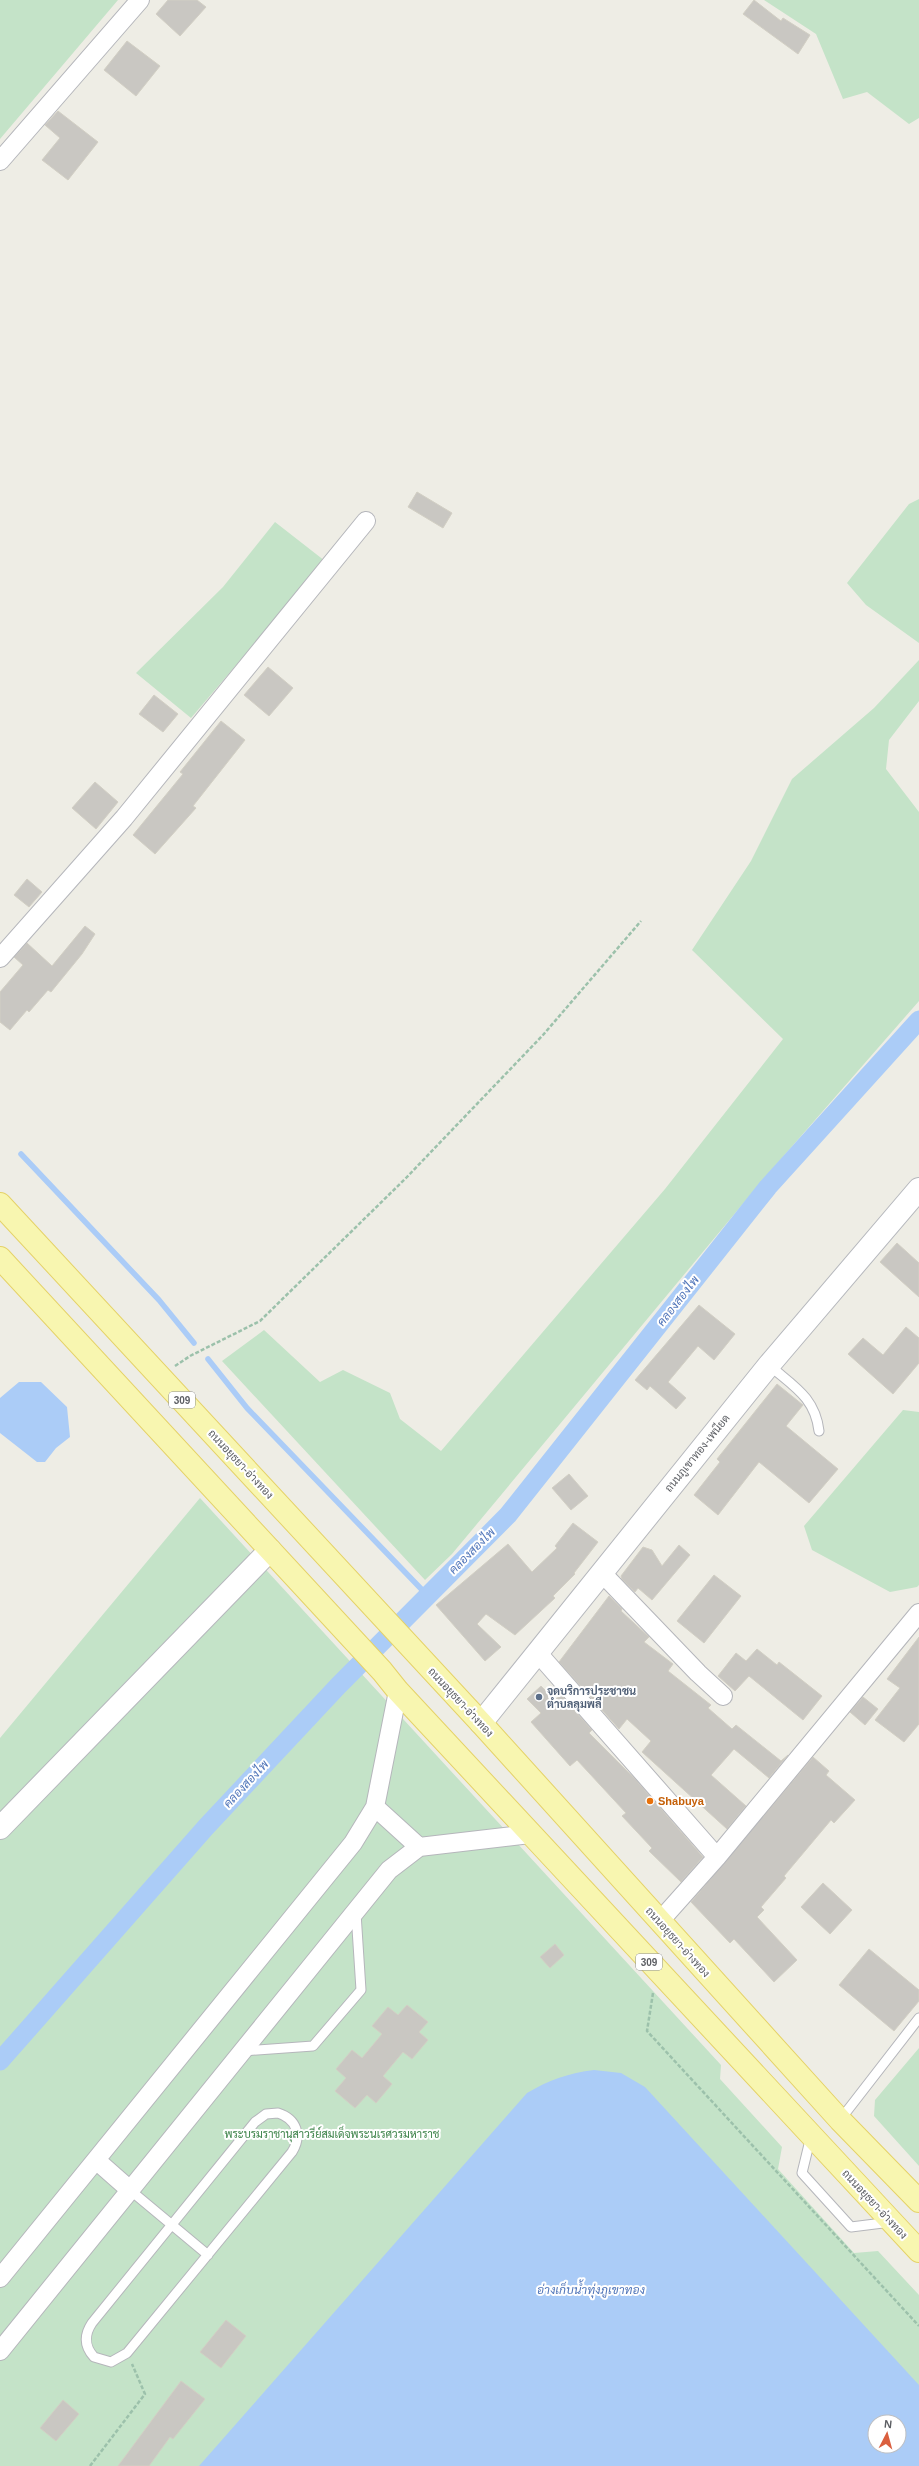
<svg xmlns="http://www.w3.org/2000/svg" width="919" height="2466" viewBox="0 0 919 2466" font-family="Helvetica,Sarabun,sans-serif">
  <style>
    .green { fill: #c4e3c8; fill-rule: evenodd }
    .water { fill: #abccf7; fill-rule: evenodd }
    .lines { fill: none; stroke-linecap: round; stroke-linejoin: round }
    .stream { stroke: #abccf7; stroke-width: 5.5 }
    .canal { stroke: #abccf7; stroke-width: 19 }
    .building { fill: #c9c7c2; stroke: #d2cfc4 }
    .lane-casing { stroke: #b5b6bb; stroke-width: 11 }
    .street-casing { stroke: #b5b6bb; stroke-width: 20 }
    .secondary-casing { stroke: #b6b8bd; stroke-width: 24 }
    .primary-casing { stroke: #e5d267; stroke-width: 24 }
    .path { stroke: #9cc1ab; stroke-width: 2.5; stroke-dasharray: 4 2; stroke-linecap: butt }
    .lane { stroke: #fff; stroke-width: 9 }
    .street { stroke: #fff; stroke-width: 18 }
    .secondary { stroke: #fff; stroke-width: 22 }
    .primary { stroke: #f8f6b0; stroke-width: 22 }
    .service-dot { fill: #5c6f8a; stroke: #fff; stroke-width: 1.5 }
    .food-dot { fill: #e8710a; stroke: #fff; stroke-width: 1.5 }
    .labels { text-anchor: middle; stroke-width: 4; stroke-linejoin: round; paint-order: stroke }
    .shield { fill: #fff; stroke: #8e8f92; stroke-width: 1 }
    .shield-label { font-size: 10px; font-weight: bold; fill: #5d5f64 }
    .street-label { font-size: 11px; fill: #5d5f64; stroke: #fff }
    .service-label { font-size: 11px; font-weight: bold; fill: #4e5e75; stroke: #fff; text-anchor: start }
    .food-label { font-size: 11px; font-weight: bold; fill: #c56008; stroke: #fff; text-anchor: start }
    .park-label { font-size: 11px; fill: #3d8349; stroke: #fff }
    .water-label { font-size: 12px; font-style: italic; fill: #5075b9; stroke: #fff }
  </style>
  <rect width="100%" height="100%" fill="#eeede5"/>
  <path class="green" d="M0,0h118l-118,139z
    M764,0h155v118l-10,6 -42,-32 -24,7 -27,-65z
    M919,499v144l-53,-38 -19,-22 62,-79z
    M275,522l50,39 -134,157 -55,-45 87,-86z
    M919,660v41l-30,39 -3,29 33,43v189l-158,181 -309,372 -27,26 -203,-219 42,-31 56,52 23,-12 47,23 10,26 41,32 224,-262 118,-150 -91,-89 59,-89 41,-82 82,-71z
    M903,1410l16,2v173l-2,2 -27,5 -78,-42 -8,-24z
    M200,1498l521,567 -1,14 62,68 -4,22 76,84 24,-2 41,44v171h-919v-728zM875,2422h24v24h-24z
    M919,2048v118l-45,-50 1,-16z"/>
  <path class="water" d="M19,1382h22l26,25 3,30 -14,11 -11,14h-8l-37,-29v-35z
    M594,2070l27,3 24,14 274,298v81h-720l328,-373c22,-13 42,-20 67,-23zM875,2422h24v24h-24z"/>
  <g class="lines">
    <path class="stream" d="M21,1154l138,146 35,43
      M208,1359l39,49 181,188"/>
    <path class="canal" d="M0,2061l206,-234 132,-141 170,-171 260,-328 151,-167"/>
  </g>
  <path class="building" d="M168,0h29l9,7 -26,29 -24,-22z
    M754,0l27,21 2,-3 27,17 -12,19 -55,-40z
    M127,41l33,25 -24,30 -32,-26z
    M58,111l40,31 -30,38 -26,-20 18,-22 -15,-13z
    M417,492l35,21 -9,15 -35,-21z
    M268,667l25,21 -24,28 -25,-21z
    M154,695l24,19 -15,18 -24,-18z
    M221,721l24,19 -52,66 3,2 -41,46 -22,-19 50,-61 -3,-2z
    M95,782l23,20 -22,27 -24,-21z
    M27,879l15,13 -13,15 -15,-12z
    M85,926l10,8 -13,20 -31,38 -3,-2 -19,22 -2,-2 -17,20 -10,-8v-30l23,-27 -9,-8 13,-14 25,23z
    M897,1243l22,20v34l-39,-35z
    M699,1305l36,29 -21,26 -16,-14 -30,36 18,16 -10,11 -26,-23 -3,4 -12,-10z
    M906,1327l13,11v25l-26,31 -45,-40 15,-16 20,17z
    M777,1384l26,21 -17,21 52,43 -29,34 -50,-41 -41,53 -24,-20 26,-33 -3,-3z
    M569,1474l19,22 -17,14 -19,-22z
    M573,1523l25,19 -24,31 1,1 -22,22 2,2 -40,37 -29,-21 -9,10 24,23 -16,14 -49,-56 72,-61 24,28 25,-24 -2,-2z
    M679,1545l11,10 -38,45 -14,-12 -3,4 -13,-13 -1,-3 22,-29 9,3 10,16z
    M714,1575l27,21 -37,47 -27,-22z
    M609,1596l13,13 -1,2 28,26 -5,5 29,22 -5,7 43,34 -3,3 24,21 4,-4 45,36 7,-6 -19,23 -35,-29 -23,26 35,31 -19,23 -85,-77 9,-11 -24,-22 -8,10 -60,-67z
    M919,1637v87l-15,18 -29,-22 25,-32 -13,-9z
    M757,1649l20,16 2,-3 43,34 -19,24 -54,-44 -14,15 -17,-15 18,-23 10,8z
    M541,1686l14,14 6,-5 31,35 -3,3 47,47 67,77 -22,25 -32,-31 3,-3 -30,-32 4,-3 -49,-53 -7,6 -39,-44 10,-9 -14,-14z
    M863,1697l15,12 -13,16 -15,-13z
    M813,1757l16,14 -3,4 29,25 -21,23 -3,-3 -47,56 2,2 -25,29 3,3 -7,7 40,43 -23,22 -40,-43 -4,4 -39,-41z
    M823,1883l29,27 -22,24 -29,-27z
    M555,1944l9,11 -14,13 -10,-11z
    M869,1949l50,41v11l-25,30 -55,-46z
    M407,2005l21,17 -9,10 9,8 -16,19 -9,-7 -20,24 9,8 -16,19 -9,-8 -12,13 -20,-17 11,-13 -10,-9 16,-19 10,8 20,-24 -10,-8 16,-19 10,8z
    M226,2320l20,16 -25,32 -21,-16z
    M181,2381l24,18 -32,40 -3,-2 -21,29h-31z
    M63,2400l16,14 -23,27 -16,-13z"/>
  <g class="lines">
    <g class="lane-casing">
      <path id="lane" d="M769,1365c24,21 46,32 50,66
        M243,2051l70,-5 48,-56 -5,-77
        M278,2113c19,6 24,23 14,39l-165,201 -16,9 -17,-5c-10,-11 -10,-22 -2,-34l163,-201 11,-8z
        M840,2120l79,-102
        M811,2136l-9,37 49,54 40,-5
        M130,2190l78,65"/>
    </g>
    <g class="street-casing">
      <path id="street" d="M0,161l140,-161
        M0,958l124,-140 242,-297
        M601,1572l97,101 25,23
        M537,1652l180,205
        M375,1807l44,40
        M659,1922l58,-65 202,-244
        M96,2160l34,30
        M0,2278l353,-435 22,-36 23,-116
        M0,2351l389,-481 30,-23 111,-13"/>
    </g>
    <g class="secondary-casing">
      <path id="secondary" d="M481,1723l288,-358 150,-176
        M0,1828l270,-278"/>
    </g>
    <g class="primary-casing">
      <path id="primary" d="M0,1204l481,519 359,397 79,81
        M0,1258l382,413 16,20 521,560"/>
    </g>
    <path class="path" d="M175,1366l15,-10 70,-35 146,-143 137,-143 98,-114
      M653,1993l-6,38 272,295
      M90,2466l55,-72 -13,-30"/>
    <use href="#lane" class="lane"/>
    <use href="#street" class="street"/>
    <use href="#secondary" class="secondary"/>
    <use href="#primary" class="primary"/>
  </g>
  <circle class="service-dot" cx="539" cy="1697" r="4"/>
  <circle class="food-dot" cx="650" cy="1801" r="4"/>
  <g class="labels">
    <g class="shield">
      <rect x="169" y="1392" width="26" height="16" rx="3"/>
      <rect x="636" y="1954" width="26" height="16" rx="3"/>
    </g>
    <g class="shield-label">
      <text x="182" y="1404">309</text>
      <text x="649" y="1966">309</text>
    </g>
    <g class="street-label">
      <text transform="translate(697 1453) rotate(-51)" y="4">ถนนภูเขาทอง-เพนียด</text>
      <text transform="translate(241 1464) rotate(47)" y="4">ถนนอยุธยา-อ่างทอง</text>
      <text transform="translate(461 1702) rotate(47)" y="4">ถนนอยุธยา-อ่างทอง</text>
      <text transform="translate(678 1942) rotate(48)" y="4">ถนนอยุธยา-อ่างทอง</text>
      <text transform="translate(875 2204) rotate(47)" y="4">ถนนอยุธยา-อ่างทอง</text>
    </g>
    <g class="service-label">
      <text x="547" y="1695">จุดบริการประชาชน<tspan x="547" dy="13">ตำบลลุมพลี</tspan></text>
    </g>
    <g class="food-label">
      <text x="658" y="1805">Shabuya</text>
    </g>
    <g class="park-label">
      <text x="332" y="2138">พระบรมราชานุสาวรีย์สมเด็จพระนเรศวรมหาราช</text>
    </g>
    <g class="water-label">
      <text transform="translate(678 1301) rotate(-52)" y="4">คลองสองไพ</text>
      <text transform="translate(472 1551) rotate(-45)" y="4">คลองสองไพ</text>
      <text transform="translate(246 1784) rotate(-47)" y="4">คลองสองไพ</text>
      <text x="591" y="2294">อ่างเก็บน้ำทุ่งภูเขาทอง</text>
    </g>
  </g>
  <g transform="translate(887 2434) rotate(6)"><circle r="19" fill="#ffffff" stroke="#bebfc1"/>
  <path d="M0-3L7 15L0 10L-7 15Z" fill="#da5f3f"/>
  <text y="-6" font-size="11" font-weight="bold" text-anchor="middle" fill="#5d5f64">N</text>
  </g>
</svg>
